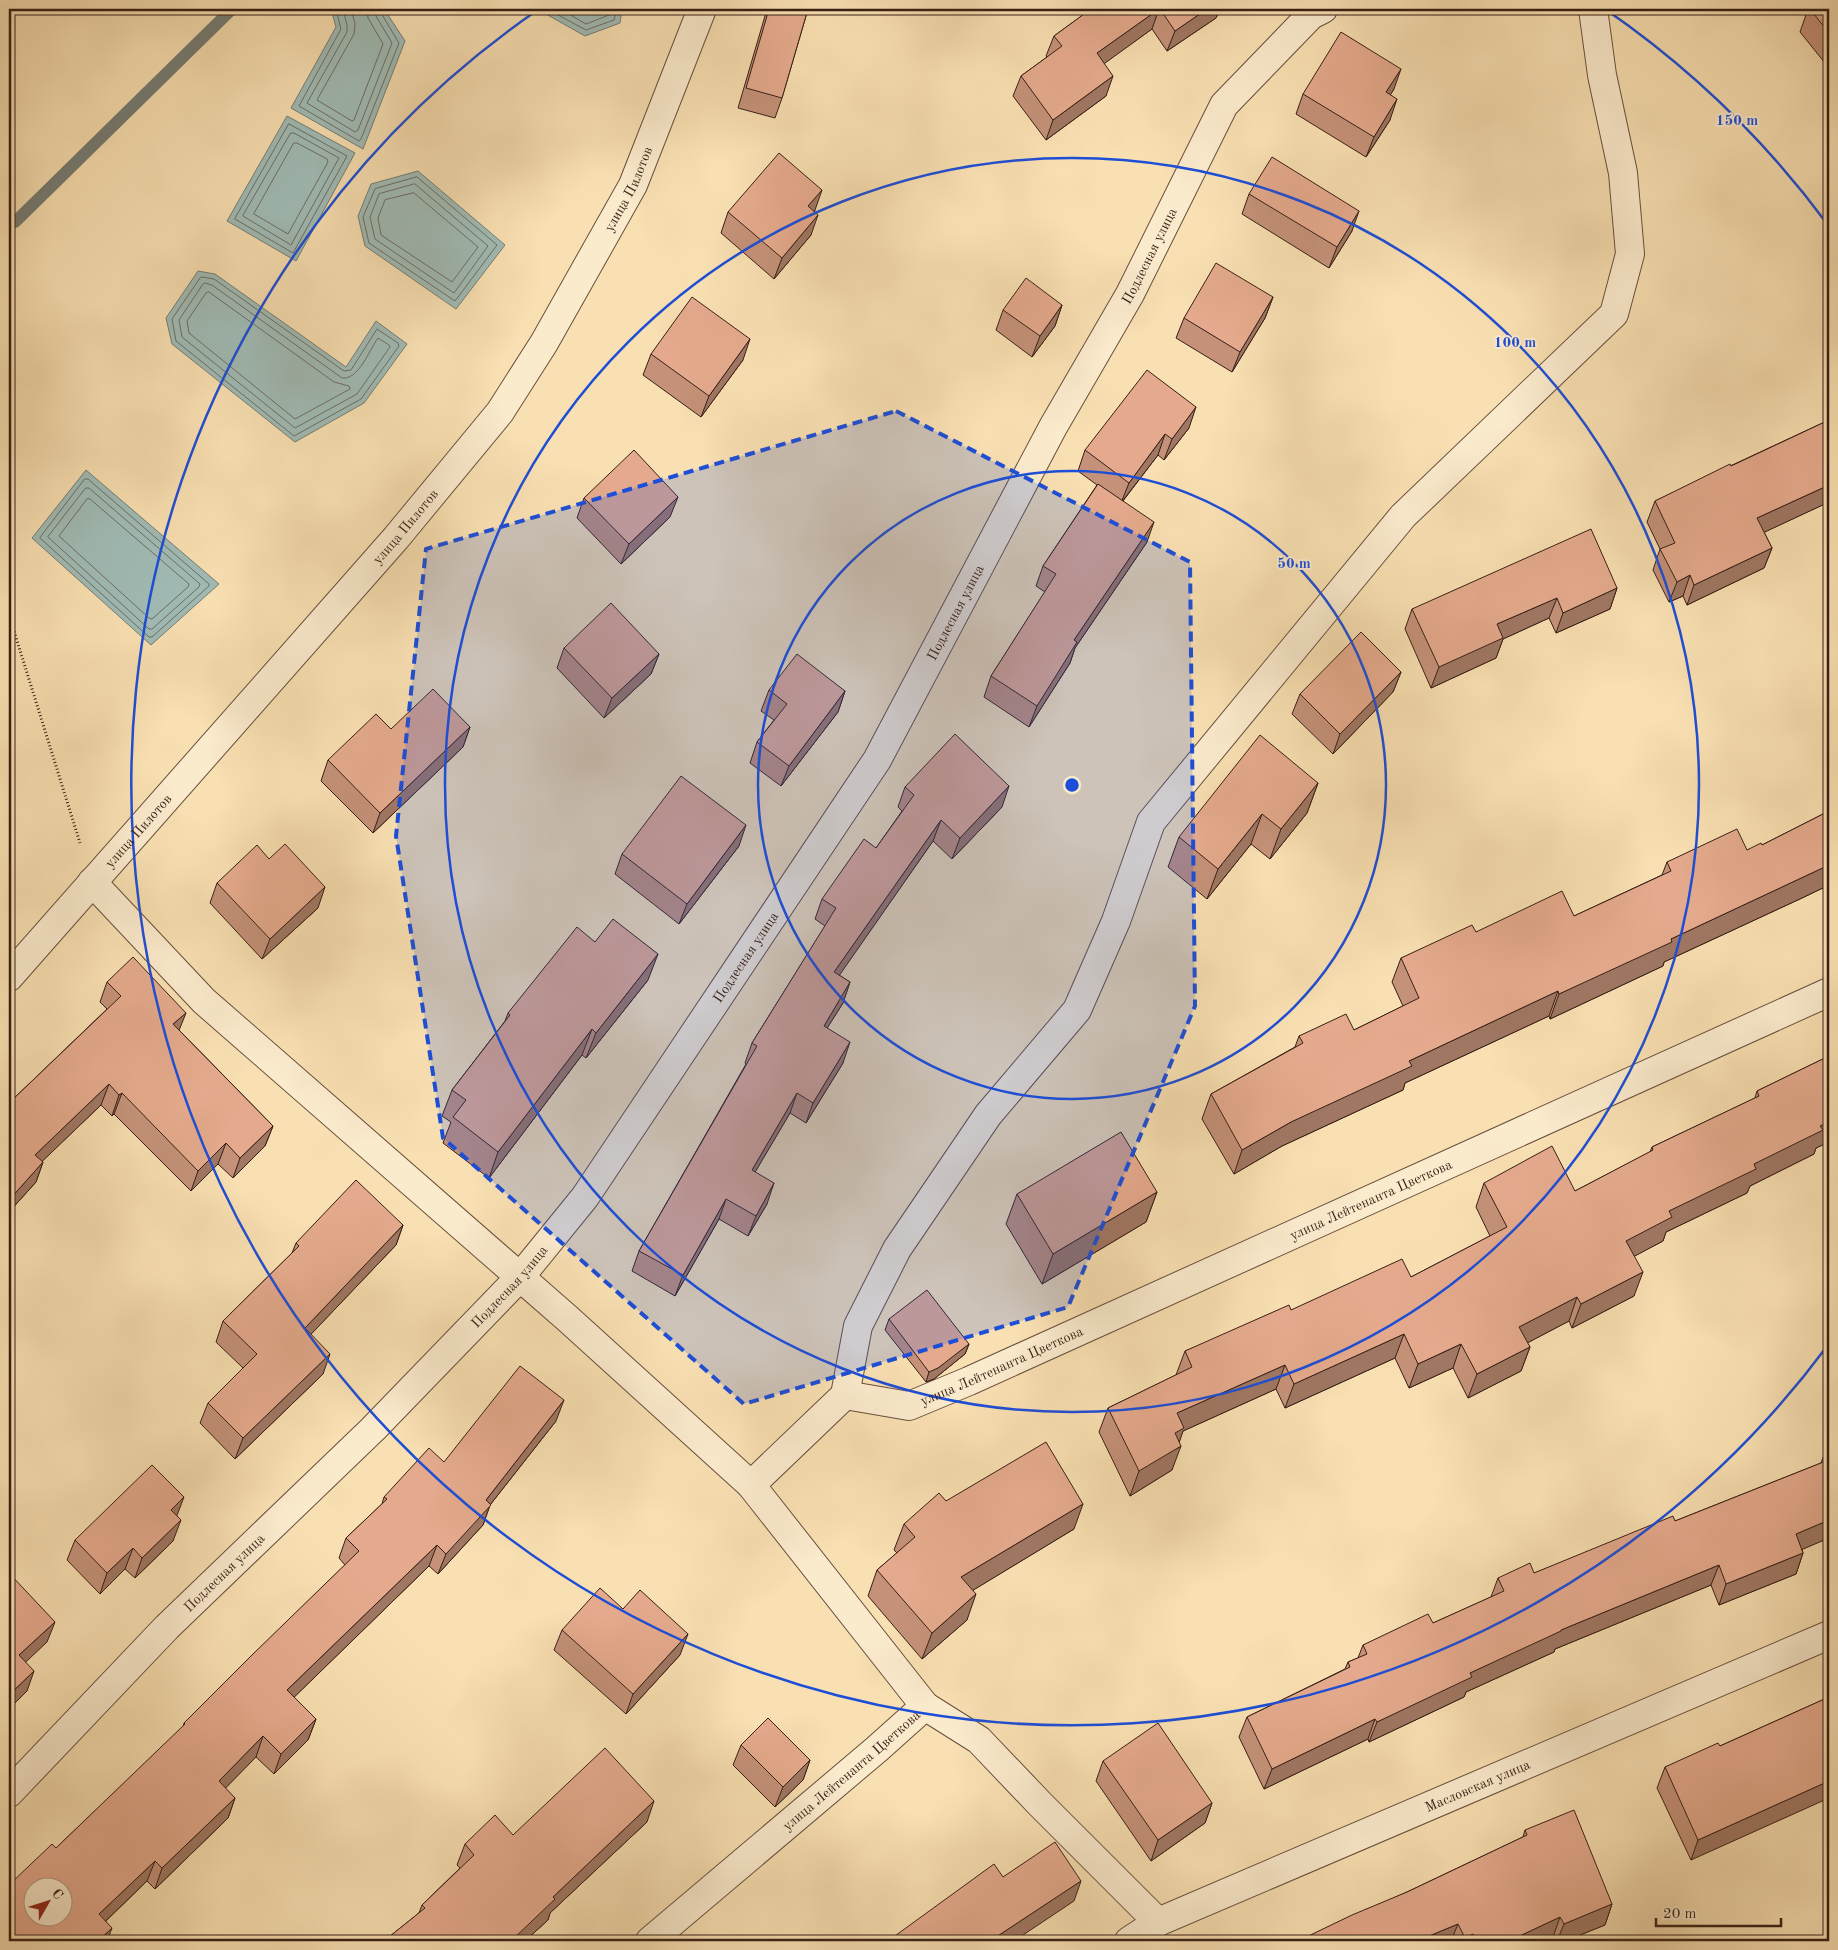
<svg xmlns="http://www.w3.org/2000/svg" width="1838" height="1950" viewBox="0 0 1838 1950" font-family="'Old Standard TT',serif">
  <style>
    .water { fill: #a0bbb5; stroke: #767d75 }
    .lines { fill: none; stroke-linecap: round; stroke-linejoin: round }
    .shore { stroke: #6c6d66; stroke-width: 1 }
    .stream { stroke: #767d75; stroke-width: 12 }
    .minor-casing { stroke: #684f3d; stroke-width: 30 }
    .path { stroke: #371f16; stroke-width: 3; stroke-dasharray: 1 2.5; stroke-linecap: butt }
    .minor { stroke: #fbebcd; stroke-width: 28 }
    .wall { fill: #c59279; stroke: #371f16 }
    .shaded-wall { fill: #a07763; stroke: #371f16 }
    .building { fill: #e5aa8d; stroke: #371f16; fill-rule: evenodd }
    .marked { fill: #1d4ed8; fill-opacity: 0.2; stroke: #1d4ed8; stroke-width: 4; stroke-dasharray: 10 6; stroke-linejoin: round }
    .ring { fill: none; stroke: #1d4ed8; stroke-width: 2.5 }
    .labels { text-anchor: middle; stroke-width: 4; stroke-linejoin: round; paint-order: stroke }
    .street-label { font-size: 14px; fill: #371f16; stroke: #fbebcd }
    .centre { fill: #1d4ed8; stroke: #fbebcd; stroke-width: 2.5 }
    .ring-label { font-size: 15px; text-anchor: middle; font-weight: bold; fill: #1d4ed8; stroke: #fbebcd; stroke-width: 4; stroke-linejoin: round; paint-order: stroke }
  </style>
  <rect width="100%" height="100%" fill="#f9e0b2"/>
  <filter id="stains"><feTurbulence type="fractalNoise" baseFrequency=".004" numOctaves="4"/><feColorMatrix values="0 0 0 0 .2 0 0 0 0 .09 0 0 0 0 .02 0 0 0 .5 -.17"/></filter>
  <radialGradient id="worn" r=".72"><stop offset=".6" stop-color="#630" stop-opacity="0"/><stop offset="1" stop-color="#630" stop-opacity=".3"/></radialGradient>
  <path class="water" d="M331,9h53l21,32 -42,108 -72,-41 45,-81z
    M537,9h85l-2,14 -35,13z
    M287,116l68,37 -59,108 -69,-40z
    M418,171l87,74 -49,64 -91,-63 -7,-30 13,-32z
    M198,271l17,3 131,93 30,-46 31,23 -43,59 -69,39 -123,-98 -6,-26z
    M86,470l133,114 -68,61 -119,-107z"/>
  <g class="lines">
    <path class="shore" d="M336,9l5,20 -42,77 60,35 2,-2 38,-96 -18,-30v-4
      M343,9l4,16v7l-40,71 48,29 3,-2 34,-87 -16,-27 -2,-7
      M351,9l4,15 -1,10 -37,66 35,21 2,-1 29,-76 -15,-26 -1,-9
      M547,9l39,21 28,-10 3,-11
      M560,9l26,15 23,-9 2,-6
      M289,124l58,32 -54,97 -58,-34z
      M291,133h3l45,25 -48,87 -48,-29z
      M294,143h3l30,16 1,3 -40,72 -34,-20z
      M417,177l80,68 -42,56 -86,-58 -6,-26 12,-28z
      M415,184l73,62 -34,47 -79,-54 -5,-22 9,-23z
      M414,193l64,54 -26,35 -71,-47 -3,-17 7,-18z
      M202,277l12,2 130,92 7,-1 26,-41 21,14 1,3 -38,53 -67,37 -118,-95 -4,-22 28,-41z
      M205,283l7,2 130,93c17,2 27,-28 36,-40l11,7 1,2 -33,47 -62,34 -113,-91 -3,-17 24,-36z
      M209,292l125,90 15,4 1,3 -55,30 -106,-86 -2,-12 19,-28z
      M85,479h3l121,105v2l-57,51h-3l-109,-99z
      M86,488h3l111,96 -1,3 -47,42h-3l-101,-92z
      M90,499l99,85 -1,3 -36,32 -3,-1 -90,-82 28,-37z"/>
    <path class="stream" d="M15,222l217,-213"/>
    <g class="minor-casing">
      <g id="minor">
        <path d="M92,882l112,119 363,317 184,167"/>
        <path id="s1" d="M9,977l387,-439 104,-126 44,-69 89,-158 69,-176"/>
        <path d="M845,1395l13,-69 39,-77 91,-134 89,-105 39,-89 35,-99 252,-306 211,-202 16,-60 -7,-81 -21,-98 -9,-66"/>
        <path d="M925,1706l54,34 61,64 118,118"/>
        <path id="s2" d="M9,1793l158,-166 206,-198 147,-152 65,-80 292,-437 176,-333 77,-133 94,-189 87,-90 12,-6"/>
        <path id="s3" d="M650,1941l227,-192 48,-43 -174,-221 94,-90 64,11 60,-25 860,-389"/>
        <path id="s4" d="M1129,1941l29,-19 671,-287"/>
      </g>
    </g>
    <path class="path" d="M9,615l71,228"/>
    <use href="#minor" class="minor"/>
  </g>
  <path class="wall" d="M767,9h41l-26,89 -7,20 -37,-10z
    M1091,9h129l-4,9 -49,33 -15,-22 -48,34 2,33 -60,44 -33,-44 8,-20 26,-19 -1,-1 8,-20z
    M1716,9h11l-6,5z
    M1808,9h21v59l-29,-36z
    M1394,89l-4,6v25l-24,37 -70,-43 7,-20z
    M1249,194l103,37 -23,37 -87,-54z
    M815,210l-4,25 -37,44 -53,-46 7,-21z
    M1273,297l-8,21 -33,54 -56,-34 8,-20z
    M1062,305l-7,21 -23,31 -36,-27 7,-20z
    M651,354l92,6 -42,57 -58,-42z
    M1829,420v82l-65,30 8,16 -8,20 -77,37 -4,-9 -14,6 -16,-32 7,-21 -13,-27 8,-21z
    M1189,428l-25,32 -6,-5 -35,46 24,41 -72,106 -5,15 -41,64 -45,-30 7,-21 54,-84 -9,-6 7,-20 54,-81 -19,-14 7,-21z
    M584,498l86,19 -49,47 -44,-46z
    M1617,588l-7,21 -54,24 -7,-15 -46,21 -7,19 -65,30 -26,-59 7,-20z
    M564,648l95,6 -8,20 -47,44 -47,-50z
    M1401,672l-8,20 -60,62 -41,-40 8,-20z
    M769,690l76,1 -7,21 -57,74 -31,-23 7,-21 17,-22 -13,-9z
    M470,727l-7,20 -90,86 -52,-52 7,-21 63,-31z
    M1318,783l-11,30 -37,46 -19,-15 -44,55 -39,-32 11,-30z
    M905,787l97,20 -50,52 -19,-18 -94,134 11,7 -7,21 -16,25 16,35 -37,60 -16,-10 -35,59 12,32 -19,32 -29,-17 -44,77 -43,-25 7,-20 107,-187 -1,-1 7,-20 73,-117 -10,-7 7,-20 54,-51 26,-37 -4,-4z
    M1829,811v74l-27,13 -138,64 -1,4 -113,53 -1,-3 -144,67 -2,7 -121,56 -48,28 -32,-55 9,-25 84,-47 4,-11 55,-6 49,-24 -11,-24 9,-24 75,-26 98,-16 88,-41 5,-13 80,-12 15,-5z
    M739,846l-60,78 -64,-50 7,-20z
    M269,859l49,49 -56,51 -52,-56 7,-20z
    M595,942l53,38 -62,78 -4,-3 -93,123 -46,-35 8,-21 -9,-6 10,-26 53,-69 3,-8z
    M107,982l72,48 94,96 -8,20 -32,32 -15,-14 -27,27 -77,-77 -2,2 -11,-11 -59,56 1,1 -7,20 -27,30v-109l98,-94 -7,-7z
    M1829,1056v86l-13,6 -2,6 -64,32 -3,7 -81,39 -3,9 -29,15v40l-62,32 -3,-7 -42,22 3,4 -9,24 -53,27 -15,-30 -44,20 -14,-30 -110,50 -9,-19 -93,42 -4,11 -7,28 -42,26 -31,-64 9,-24 68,-33 9,-24 106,-41 120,-33 79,-41 -14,-29 8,-24 91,8 75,-39 2,-5 103,-49 2,-7z
    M1157,1192l-11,30 -104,62 -36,-60 11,-30z
    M403,1225l-7,20 -85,89 12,40 -88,85 -35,-36 8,-20 35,-35 -27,-26 7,-21 69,-68 4,-10z
    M889,1319l80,25 -4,10 -31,25 -8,3 -41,-52z
    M556,1421l-66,84 -7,20 -45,49 -9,-8 -135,131 22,22 -8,21 -34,34 -18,-17 -31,31 10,10 -7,20 -73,71 -8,-8 -41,40 1,20 -51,-93 127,-121 1,-4 161,-158 -6,-7 7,-20 36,-34 2,-7 60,-35z
    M1829,1453v85l-27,11 1,4 -7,21 -77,31 -8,-20 -156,64 -1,3 -88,40 -2,5 -95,45 -1,-3 -104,50 -25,-52 8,-20 98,-48 3,-7 10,-4 5,-13 70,-22 58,-26 7,-19 36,-5 141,-52 146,-58 3,-8z
    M946,1501l128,28 -101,61 -6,30 -45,39 -54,-63 9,-26 20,-17 -3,-3 10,-26z
    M177,1516l-4,25 -38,37 -10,-9 -25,25 -33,-34 8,-20z
    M623,1609l57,46 -54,59 -72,-64 8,-20z
    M1829,1697l-138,163 -34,-72 8,-21 55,-21z
    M741,1745l69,15 -7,20 -28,27 -42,-42z
    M1103,1761l109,42 -7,20 -54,38 -55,-80z
    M647,1822l-97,91 -2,7 -23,21h-141l35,-28 3,-8 38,-37 -3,-3 8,-21 48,-9z
    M1525,1830l87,74 -7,21 -40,16h-10l-2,-4 -9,4h-246l109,-49 116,-55z"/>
  <path class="shaded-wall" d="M1159,9l-7,20 -62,45 7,-21z
    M1207,9h13l-4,9 -49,33 8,-20z
    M1723,9h4l-6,5z
    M1401,69l-7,20 -15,24 7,-21z
    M1113,76l-7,20 -60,44 7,-20z
    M1397,99l-7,21 -24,37 8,-20z
    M822,190l-7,20 -14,16 7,-20z
    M1359,211l-7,20 -23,37 8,-21z
    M818,215l-7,20 -37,44 8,-21z
    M1273,297l-8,21 -33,54 8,-20z
    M1062,305l-7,21 -23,31 8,-21z
    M750,339l-7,21 -42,57 8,-21z
    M1196,407l-7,21 -25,32 8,-21z
    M1165,434l-7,21 -37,48 8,-20z
    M1829,485v17l-79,37 7,-21z
    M678,497l-8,20 -49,47 8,-20z
    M1154,522l-7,20 -72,106 -5,15 -41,64 8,-21 37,-66z
    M1772,548l-8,20 -77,37 7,-20z
    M1690,575l-7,21 -14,6 8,-20z
    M1617,588l-7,21 -54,24 7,-20z
    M1557,598l-8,20 -46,21 -7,19 -65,30 8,-21 58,-43z
    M659,654l-8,20 -47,44 8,-20z
    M1401,672l-8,20 -60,62 7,-20z
    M845,691l-7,21 -57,74 8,-20z
    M470,727l-7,20 -90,86 7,-20z
    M1318,783l-11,30 -37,46 11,-30z
    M1009,786l-7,21 -50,52 8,-21z
    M1262,814l-11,30 -44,55 11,-30z
    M941,820l-8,21 -106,152 7,-21z
    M746,825l-7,21 -60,78 8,-20z
    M1829,865v20l-27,13 -138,64 -1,4 -113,53 9,-25 112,-55z
    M325,887l-7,21 -56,51 8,-20z
    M658,954l-10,26 -62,78 10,-25z
    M850,982l-7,21 -27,43 8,-20z
    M1558,991l-9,25 -144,67 -2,7 -121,56 -48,28 8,-24 49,-28 118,-61z
    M186,1013l-8,20 -5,-9z
    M592,1029l-10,26 -93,123 9,-26z
    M850,1042l-7,21 -37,60 7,-20z
    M109,1084l-8,21 -73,70 7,-20z
    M122,1093l-8,21 -2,2 7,-21z
    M797,1093l-7,20 -46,78 8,-21z
    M1829,1122v20l-13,6 -2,6 -64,32 -3,7 -81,39 -3,9 -45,24 8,-24 43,-30 85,-47 66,-38z
    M273,1126l-8,20 -32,32 7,-20z
    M226,1143l-8,21 -27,27 7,-20z
    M43,1162l-7,20 -27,30v-12z
    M774,1183l-7,21 -19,32 8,-20z
    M1157,1192l-11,30 -104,62 11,-30z
    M726,1199l-7,20 -44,77 8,-21z
    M403,1225l-7,20 -98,103 7,-20z
    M1643,1272l-9,24 -62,32 9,-24z
    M1577,1297l-8,24 -59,31 9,-25z
    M1404,1334l-9,24 -110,50 9,-24z
    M969,1344l-4,10 -31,25 -8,3 3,-10z
    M1461,1344l-8,24 -44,20 9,-24z
    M1530,1347l-9,24 -53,27 9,-24z
    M330,1354l-7,20 -88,85 8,-21z
    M1285,1365l-9,24 -93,42 -6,18 4,-3 -9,24 -42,26 9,-25 38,-58z
    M564,1400l-8,21 -66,84 -7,20 -45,49 8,-20 40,-54z
    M184,1497l-8,21 -5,-8z
    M1083,1504l-9,25 -122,74 9,-26z
    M181,1520l-8,21 -38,37 7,-20z
    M1829,1520v18l-40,17 7,-21z
    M437,1545l-8,21 -149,145 7,-21z
    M133,1548l-8,21 -25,25 7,-21z
    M1803,1553l-7,21 -77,31 7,-21z
    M1719,1565l-8,20 -156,64 -1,3 -88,40 -2,5 -95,45 8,-20 93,-49 91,-43z
    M976,1594l-9,26 -45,39 10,-26z
    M55,1622l-8,20 -35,33 7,-20z
    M688,1634l-8,21 -54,59 7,-20z
    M34,1671l-7,20 -18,18v-14z
    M316,1719l-8,21 -34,34 7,-20z
    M1375,1719l-7,20 -104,50 8,-20z
    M263,1736l-7,21 -44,45 7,-21z
    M810,1760l-7,20 -28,27 8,-20z
    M1829,1781v17l-138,62 7,-20z
    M235,1798l-7,20 -73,71 7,-21z
    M654,1801l-7,21 -97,91 -2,7 -23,21h-14l42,-44z
    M1212,1803l-7,20 -54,38 7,-21z
    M155,1861l-8,20 -55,53 7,-20z
    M1081,1881l-7,20 -60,40h-24z
    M1612,1904l-7,21 -40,16h-8l7,-17z
    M1560,1917l-7,20 -9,4h-35z
    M1458,1924l-7,17h-34z
    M112,1928l-5,13h-9z
    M1473,1934l-2,7h-7l1,-3z"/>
  <path class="building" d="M769,9h39l-26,89 -36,-10z
    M1091,9h68l-62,44 16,23 -60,44 -32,-44 41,-30 -8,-10z
    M1160,9h47l-32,22z
    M1810,9h19v24z
    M1341,32l60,37 -15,23 11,7 -23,38 -71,-43z
    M779,153l43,37 -14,16 10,9 -36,43 -54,-46z
    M1272,157l87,54 -22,36 -88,-53z
    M1216,263l57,34 -33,55 -56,-34z
    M1026,278l36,27 -22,31 -37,-26z
    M692,297l58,42 -41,57 -58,-42z
    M1147,370l49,37 -24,32 -7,-5 -36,49 -44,-33z
    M1829,420v65l-72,33 15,30 -78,37 -4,-10 -13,7 -17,-33 15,-6 -20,-42 75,-37 1,2z
    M634,450l44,47 -49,47 -45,-46z
    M1098,484l56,38 -80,118 3,2 -40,64 -46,-30 65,-102 -13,-8z
    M1591,529l26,59 -54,25 -6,-15 -60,26 6,14 -64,29 -27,-58z
    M611,603l48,51 -47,44 -48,-50z
    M1361,632l40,40 -61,62 -40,-40z
    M797,654l48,37 -56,75 -32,-24 30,-38 -18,-14z
    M433,689l37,38 -90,86 -52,-53 48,-46 15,15z
    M955,734l54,52 -49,52 -19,-18 -107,152 16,10 -26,44 26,16 -37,61 -16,-10 -45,77 22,13 -18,33 -30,-17 -43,76 -44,-24 118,-205 -5,-3 84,-135 -14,-9 42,-60 12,9 38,-53 -9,-8z
    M1260,735l58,48 -37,46 -19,-15 -44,55 -39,-32z
    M681,776l65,49 -59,79 -65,-50z
    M1829,811v54l-158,74 1,3 -113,52 -1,-3 -149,70 3,5 -121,56 -49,28 -31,-56 92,-51 -4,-7 47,-22 8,16 65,-32 -18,-40 71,-33 4,7 86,-41 12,25 97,-45 -4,-9 70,-33 10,21 14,-7 1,2z
    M285,844l40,43 -55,52 -53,-56 40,-38 12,14z
    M613,919l45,35 -62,79 -4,-4 -94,123 -45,-35 13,-17 -14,-10 58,-75 -2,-2 69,-86 18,15z
    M133,957l53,56 -13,11 100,102 -33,32 -14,-15 -28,28 -76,-78 -3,2 -10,-11 -74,71 8,7 -34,38v-97l112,-107 -14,-14z
    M1829,1056v66l-9,4 3,4 -69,34 2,5 -87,42 3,6 -46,24 17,31 -62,32 -4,-7 -58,30 11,20 -53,27 -16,-30 -43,20 -14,-30 -110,50 -9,-19 -108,48 7,15 -9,5 6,13 -42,25 -31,-63 84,-41 -7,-16 104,-46 2,5 111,-51 9,18 96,-50 -23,-44 68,-37 23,45 78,-41 -1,-3 107,-51 -2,-5z
    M1121,1132l36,60 -104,62 -36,-60z
    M356,1180l47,45 -98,103 25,26 -87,84 -35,-35 49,-49 -34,-33 76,-75 -3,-3z
    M927,1290l42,54 -31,24 -9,4 -40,-53z
    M520,1366l44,34 -78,100 5,5 -45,49 -9,-9 -150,145 29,29 -35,35 -18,-18 -44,45 16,17 -73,70 -7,-7 -56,53 13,14 -14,13h-89v-56l43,-41 4,4 129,-124 -1,-1 68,-68 107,-104 -13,-13 41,-39 -3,-2 45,-49 15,14zM32,1888h30v30h-30z
    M1046,1442l37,62 -122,73 15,17 -44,39 -55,-63 38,-33 -11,-13 35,-31 7,8z
    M1829,1453v67l-33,14 7,19 -77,31 -7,-19 -158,65v1l-91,42 2,4 -95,45 -2,-3 -103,50 -25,-52 103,-50 -2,-5 19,-8 -4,-9 65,-31 5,9 71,-32 -6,-13 32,-15 4,10 139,-57 2,5 151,-60 -2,-6z
    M152,1465l32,32 -13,13 10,10 -39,38 -9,-10 -26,25 -32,-33z
    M9,1573l46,49 -36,33 15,16 -25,24z
    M600,1588l23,21 17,-19 48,44 -55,60 -71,-64z
    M1829,1697v84l-131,59 -33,-73 53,-24 2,3z
    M768,1718l42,42 -27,27 -42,-42z
    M1158,1723l54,80 -54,37 -55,-79z
    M605,1748l49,53 -101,96 2,2 -44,42h-127l41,-33 -3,-3 52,-50 -9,-11 30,-29 18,20z
    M1574,1810l38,94 -48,20 -4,-7 -51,24h-33l-3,-7 -8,4 -7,-14 -41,17h-119l54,-26 55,-23 120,-57 -2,-5z
    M1055,1842l26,39 -91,60h-102l106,-77 9,13z"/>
  <path class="marked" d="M896,411l294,151 5,444 -127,301 -324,97 -301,-266 -47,-302 30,-287z"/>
  <g class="ring">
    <circle cx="1072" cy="785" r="314"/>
    <circle cx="1072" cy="785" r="627"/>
    <path d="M1828 1345A941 941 0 1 1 539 9M1605 9A941 941 0 0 1 1828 225"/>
  </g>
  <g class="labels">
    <g class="street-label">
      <text dy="5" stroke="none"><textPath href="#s1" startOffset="1006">улица Пилотов</textPath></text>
      <text dy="5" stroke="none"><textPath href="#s2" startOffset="1928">Подлесная улица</textPath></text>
      <text dy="5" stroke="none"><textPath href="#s1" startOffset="600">улица Пилотов</textPath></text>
      <text dy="5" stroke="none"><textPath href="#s2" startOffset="1522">Подлесная улица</textPath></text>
      <text dy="5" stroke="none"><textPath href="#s1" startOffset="195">улица Пилотов</textPath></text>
      <text dy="5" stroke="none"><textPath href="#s2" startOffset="1118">Подлесная улица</textPath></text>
      <text dy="5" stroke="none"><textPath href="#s3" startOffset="1344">улица Лейтенанта Цветкова</textPath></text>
      <text dy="5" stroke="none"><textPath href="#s2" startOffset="712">Подлесная улица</textPath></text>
      <text dy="5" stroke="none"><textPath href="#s3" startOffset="939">улица Лейтенанта Цветкова</textPath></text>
      <text dy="5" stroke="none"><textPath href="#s2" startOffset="308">Подлесная улица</textPath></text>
      <text dy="5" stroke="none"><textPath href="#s3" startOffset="264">улица Лейтенанта Цветкова</textPath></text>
      <text dy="5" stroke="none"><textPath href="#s4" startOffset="382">Масловская улица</textPath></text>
    </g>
  </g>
  <circle cx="1072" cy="785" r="8" class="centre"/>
  <g class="ring-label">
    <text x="1737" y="125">150 m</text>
    <text x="1515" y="347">100 m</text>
    <text x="1294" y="568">50 m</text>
  </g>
  <rect width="1838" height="1950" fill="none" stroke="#f9e0b2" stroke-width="30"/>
  <rect x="10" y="10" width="1818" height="1930" fill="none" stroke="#371f16" stroke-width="2.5"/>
  <rect x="15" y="15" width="1808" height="1920" fill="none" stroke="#371f16"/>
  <g transform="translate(48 1902) rotate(51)"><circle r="24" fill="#fbebcd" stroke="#ad9984"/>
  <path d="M0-4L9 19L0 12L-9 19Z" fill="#8f2418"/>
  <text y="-8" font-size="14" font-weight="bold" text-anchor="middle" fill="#371f16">С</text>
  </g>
  <path d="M1656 1918v8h125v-8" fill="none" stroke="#371f16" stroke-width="2.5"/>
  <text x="1663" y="1918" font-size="15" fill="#371f16" stroke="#fbebcd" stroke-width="4" paint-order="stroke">20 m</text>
  <rect width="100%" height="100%" filter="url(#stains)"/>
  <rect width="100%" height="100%" fill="url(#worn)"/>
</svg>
